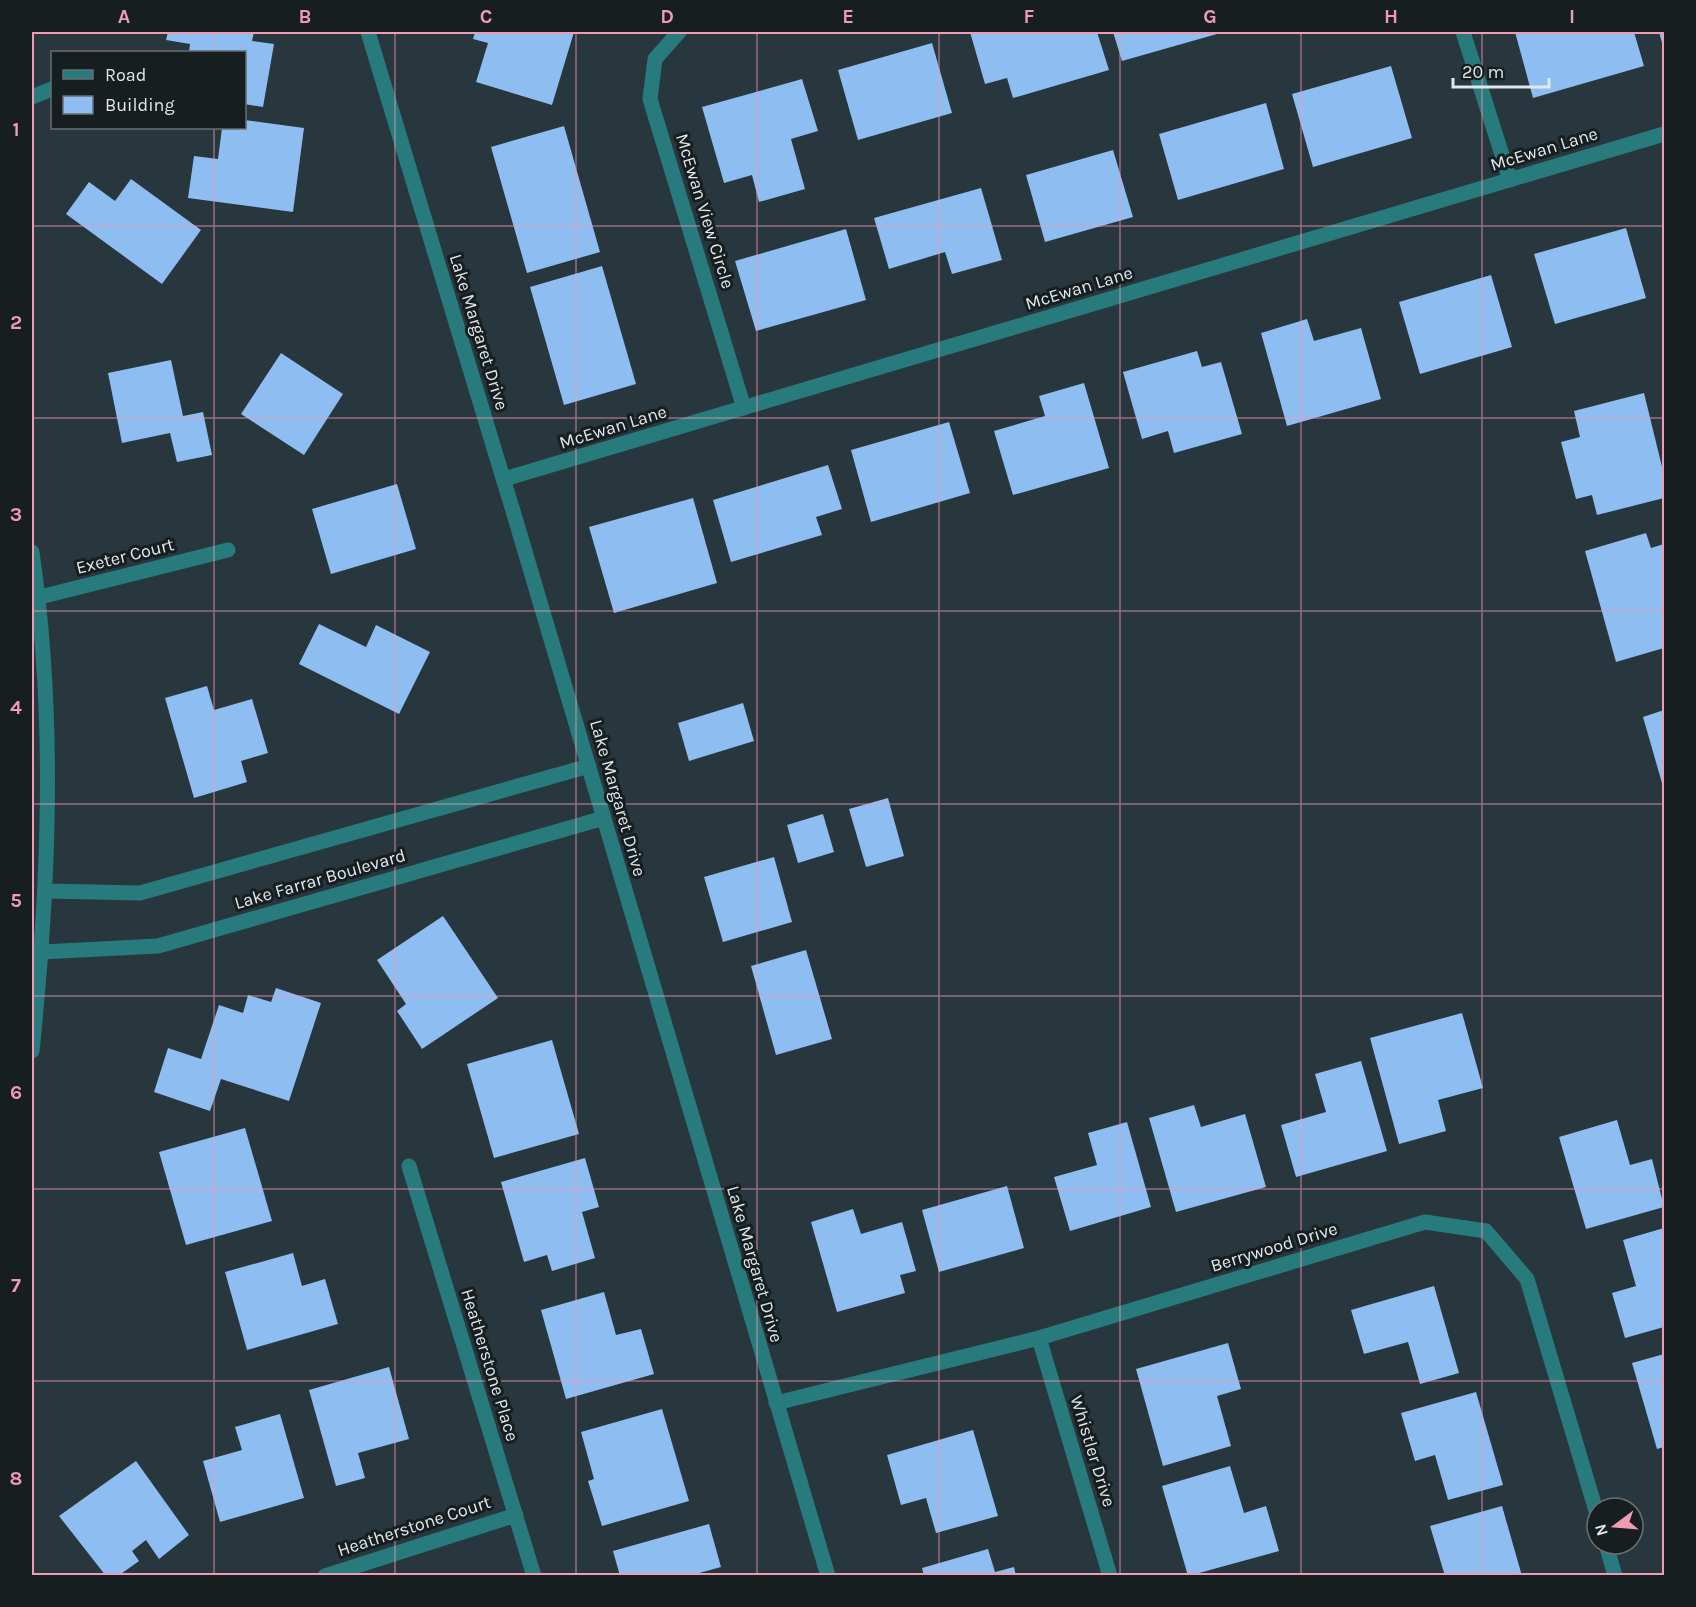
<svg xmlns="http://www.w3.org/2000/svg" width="1696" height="1607" viewBox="0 0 1696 1607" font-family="Karla,sans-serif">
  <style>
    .building { fill: #8dbdf1 }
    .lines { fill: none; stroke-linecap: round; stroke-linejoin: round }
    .minor { stroke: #277b7d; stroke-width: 15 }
    .grid { fill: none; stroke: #f09ab5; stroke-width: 1.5; stroke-opacity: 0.55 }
    .labels { text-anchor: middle; stroke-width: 6; stroke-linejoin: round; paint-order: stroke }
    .street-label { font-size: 18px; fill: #dfe8ec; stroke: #171e20 }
    .neatline { fill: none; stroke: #f09ab5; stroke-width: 2 }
    .grid-label { font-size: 20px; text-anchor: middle; font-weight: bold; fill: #f09ab5 }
  </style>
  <rect width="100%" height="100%" fill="#28373e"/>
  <path class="building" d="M168,32h86l-2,9 22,3 -11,63 -19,-3v-52h-55l1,-8 -24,-4z
    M475,32h99l-22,73 -76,-23 12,-39 -15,-4z
    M970,32h127l12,38 -96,28 -6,-20 -22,6z
    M1113,32h111l-102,29z
    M1515,32h119l10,34 -111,32z
    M1659,32h5v18z
    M932,43l20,70 -94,27 -20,-70z
    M1391,66l21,72 -99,29 -21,-73z
    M802,79l16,52 -27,8 14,50 -46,13 -7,-27 -28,8 -22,-76z
    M1266,103l18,66 -106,31 -19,-66z
    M244,120l60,8 -11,84 -105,-14 6,-42 24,3 4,-31h22z
    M564,126l36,126 -73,21 -36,-126z
    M1113,150l20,67 -88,25 -19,-67z
    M131,179l70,51 -39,54 -96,-70 23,-32 26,19z
    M981,188l21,72 -50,14 -7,-22 -56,17 -15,-51z
    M1626,228l20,70 -91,26 -21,-70z
    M846,229l20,71 -110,31 -21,-70z
    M602,266l34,118 -72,21 -34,-118z
    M1491,275l21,72 -92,27 -21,-72z
    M1307,319l7,22 47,-13 20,71 -94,27 -26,-93z
    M1197,351l5,16 19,-5 21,72 -68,19 -6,-22 -26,8 -19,-67z
    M281,353l62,41 -39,61 -63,-41z
    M171,360l12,56 20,-4 9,43 -35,7 -7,-29 -48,10 -14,-70z
    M1084,383l25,85 -96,27 -19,-64 51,-15 -6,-20z
    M1644,393l20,82v23l-67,17 -5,-20 -16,4 -15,-57 19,-5 -6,-26z
    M949,422l21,71 -99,29 -20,-72z
    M828,465l14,44 -26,8 6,18 -91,27 -18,-62z
    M397,484l19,65 -85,25 -19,-65z
    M693,498l24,85 -103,30 -25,-86z
    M1646,533l5,15 13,-4v104l-48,14 -31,-111z
    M319,624l47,23 10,-22 54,27 -31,62 -100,-50z
    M207,686l7,24 38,-11 16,54 -27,8 6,21 -53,16 -29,-100z
    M743,703l11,38 -65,20 -11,-38z
    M1664,710v80l-21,-73z
    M888,798l16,58 -38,11 -17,-58z
    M823,814l11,38 -36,11 -11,-38z
    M774,857l18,65 -69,20 -19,-65z
    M443,916l55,82 -76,51 -25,-38 9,-7 -29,-44z
    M806,950l26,89 -56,16 -25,-89z
    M276,988l45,15 -32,98 -68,-22 -11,32 -56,-19 14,-44 33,11 18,-54 24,8 5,-18 23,7z
    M1462,1013l21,75 -45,12 8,31 -47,13 -29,-106z
    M552,1040l27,94 -85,24 -27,-94z
    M1361,1061l26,90 -91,26 -15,-52 45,-13 -11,-38z
    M1194,1105l7,22 44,-13 21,73 -90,25 -27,-94z
    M1617,1120l13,45 22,-6 12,48 -78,22 -27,-92z
    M1127,1122l24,85 -81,24 -16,-54 43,-12 -9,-32z
    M245,1128l27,93 -86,24 -27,-93z
    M585,1158l14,49 -17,5 13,46 -43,13 -5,-16 -23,7 -23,-80z
    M1007,1186l17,62 -85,24 -17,-62z
    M853,1209l8,25 41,-12 14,49 -16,4 5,18 -68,19 -26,-90z
    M1664,1228v99l-39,11 -13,-45 24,-7 -13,-46z
    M293,1253l9,33 23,-7 13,45 -91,26 -22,-78z
    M1434,1286l25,87 -39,11 -12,-42 -44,12 -13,-44z
    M604,1292l12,43 25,-6 13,45 -88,25 -25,-89z
    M1228,1343l13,46 -24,7 14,50 -68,20 -27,-97z
    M1664,1354v93l-7,2 -25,-86z
    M389,1367l20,72 -51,14 7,25 -29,8 -27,-96z
    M1476,1392l27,93 -55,15 -13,-45 -20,6 -14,-48z
    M662,1409l27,92 -87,25 -14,-45 6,-2 -13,-47z
    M280,1414l24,84 -84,24 -17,-61 39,-11 -7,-23z
    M973,1430l25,86 -62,17 -10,-35 -25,7 -14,-50z
    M136,1461l53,74 -30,24 -13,-19 -14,11 7,10 -21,15h-12l-47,-60z
    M1230,1466l14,47 22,-7 13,45 -91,25 -26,-90z
    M1502,1506l20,70h-77l-15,-50z
    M709,1524l12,43 -22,6 1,3h-80l-7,-25z
    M988,1549l7,23 19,-5 2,9h-92l-2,-8z"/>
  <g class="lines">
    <path class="minor" d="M368,32l148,489 312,1055
      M679,32l-24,27 -5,40 94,309
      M1463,32l47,148
      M32,97l20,-8
      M504,479l1160,-345
      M32,552c24,165 17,334 0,499
      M32,599l196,-49
      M46,891l94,2 449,-127
      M42,952l116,-6 446,-128
      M409,1166l125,410
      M1039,1338l71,238
      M776,1403l263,-65 386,-116 61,9 41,48 70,235
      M1606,1544l9,32
      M325,1576l191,-61"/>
  </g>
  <path class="grid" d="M214,32v20M395,32v1544M576,32v1544M757,32v1544M939,32v1544M1120,32v1544M1301,32v1544M1482,32v1544M214,128v1448M32,226h1632M32,418h1632M32,611h1632M32,804h1632M32,996h1632M32,1189h1632M32,1381h1632"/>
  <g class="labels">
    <g class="street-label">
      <text transform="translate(1544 149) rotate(-17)" y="6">McEwan Lane</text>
      <text transform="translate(705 211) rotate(73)" y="6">McEwan View Circle</text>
      <text transform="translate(1079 288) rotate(-17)" y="6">McEwan Lane</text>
      <text transform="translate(479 332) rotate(73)" y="6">Lake Margaret Drive</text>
      <text transform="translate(613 427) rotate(-17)" y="6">McEwan Lane</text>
      <text transform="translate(125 556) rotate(-14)" y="6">Exeter Court</text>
      <text transform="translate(618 798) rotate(74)" y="6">Lake Margaret Drive</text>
      <text transform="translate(320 879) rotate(-16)" y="6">Lake Farrar Boulevard</text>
      <text transform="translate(1274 1247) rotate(-17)" y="6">Berrywood Drive</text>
      <text transform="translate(755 1264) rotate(74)" y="6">Lake Margaret Drive</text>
      <text transform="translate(490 1365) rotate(73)" y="6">Heatherstone Place</text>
      <text transform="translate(1093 1451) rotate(73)" y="6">Whistler Drive</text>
      <text transform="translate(414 1526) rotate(-18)" y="6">Heatherstone Court</text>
    </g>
  </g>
  <rect width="1696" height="1607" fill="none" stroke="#171e20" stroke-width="66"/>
  <rect x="51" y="51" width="195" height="78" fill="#171e20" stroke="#676f72" stroke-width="1.5"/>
  <rect x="63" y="70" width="30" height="9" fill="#277b7d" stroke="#676f72" stroke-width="1.5"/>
  <text x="105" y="81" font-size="18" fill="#dfe8ec">Road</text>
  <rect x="63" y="96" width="30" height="18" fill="#8dbdf1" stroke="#676f72" stroke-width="1.5"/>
  <text x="105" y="111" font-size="18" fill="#dfe8ec">Building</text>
  <g transform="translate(1615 1526) rotate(254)"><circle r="28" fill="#171e20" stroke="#676f72" stroke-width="1.5"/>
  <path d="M0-4.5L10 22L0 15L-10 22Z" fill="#f09ab5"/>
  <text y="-9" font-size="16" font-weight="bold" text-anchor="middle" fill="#dfe8ec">N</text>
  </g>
  <path d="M1453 78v9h96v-9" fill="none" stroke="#dfe8ec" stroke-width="3"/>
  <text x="1462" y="78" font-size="18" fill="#dfe8ec" stroke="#171e20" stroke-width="4.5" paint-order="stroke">20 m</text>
  <rect x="33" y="33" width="1630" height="1541" class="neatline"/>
  <g class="grid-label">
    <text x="124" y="23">A</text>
    <text x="305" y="23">B</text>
    <text x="486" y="23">C</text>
    <text x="667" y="23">D</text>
    <text x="848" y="23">E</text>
    <text x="1029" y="23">F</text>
    <text x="1210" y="23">G</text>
    <text x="1391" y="23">H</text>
    <text x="1572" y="23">I</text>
    <text x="16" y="136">1</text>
    <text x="16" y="329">2</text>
    <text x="16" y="521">3</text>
    <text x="16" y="714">4</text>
    <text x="16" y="907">5</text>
    <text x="16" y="1099">6</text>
    <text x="16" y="1292">7</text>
    <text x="16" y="1485">8</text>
  </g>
</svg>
